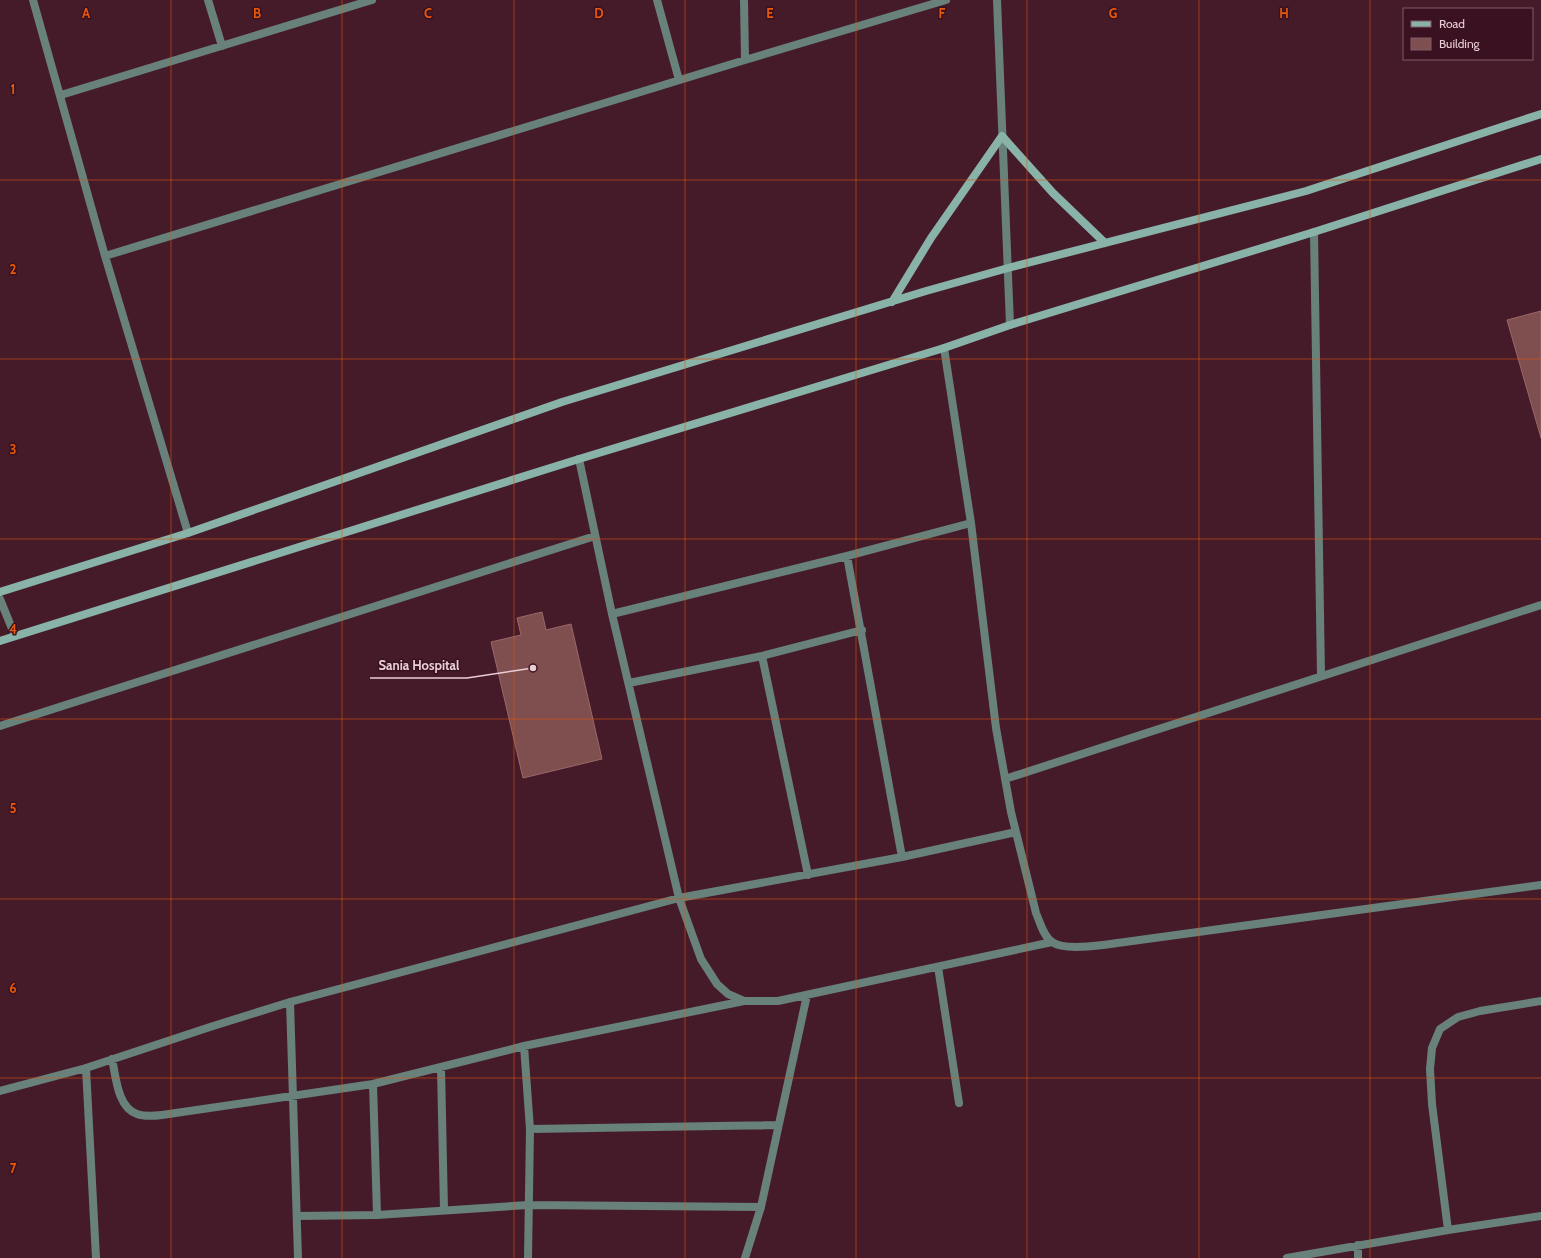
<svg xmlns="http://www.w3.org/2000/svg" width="1541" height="1258" viewBox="0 0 1541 1258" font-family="Cabin,sans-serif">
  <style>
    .building { fill: #7f4e4e; stroke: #9c6868 }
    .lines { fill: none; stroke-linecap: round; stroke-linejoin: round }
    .minor { stroke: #68817b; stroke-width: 8 }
    .tertiary { stroke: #68817b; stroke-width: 8 }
    .secondary { stroke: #89b2a9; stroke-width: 8 }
    .grid { fill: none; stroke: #e8590c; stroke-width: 1; stroke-opacity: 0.55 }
    .grid-label { font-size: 13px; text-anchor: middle; font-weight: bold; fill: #e8590c; stroke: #3a1120; stroke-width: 3; stroke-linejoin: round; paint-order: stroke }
    .leader { fill: none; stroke: #eaced5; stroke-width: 1.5 }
    .callout-dot { fill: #eaced5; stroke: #3a1120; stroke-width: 1.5 }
    .callout-label { font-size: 13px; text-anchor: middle; font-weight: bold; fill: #eaced5; stroke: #3a1120; stroke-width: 3; stroke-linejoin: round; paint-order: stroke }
  </style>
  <rect width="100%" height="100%" fill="#451b2a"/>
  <path class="building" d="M1541,311v127l-34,-118z
    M542,612l4,18 25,-6 31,135 -79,19 -32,-136 30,-7 -4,-17z"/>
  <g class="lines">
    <path class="minor" d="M33,0l72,256 83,277
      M208,0l14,46
      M657,0l22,80
      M744,0l1,60
      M61,95l311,-95
      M1314,232l7,444
      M105,256l640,-196 201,-60
      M944,348l27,175 25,205 15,84 25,101c4,9 7,23 16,29 14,10 56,2 73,0l416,-57
      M579,459l33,155 67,284 22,61 16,25 11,10 16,7h34l274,-59
      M847,556l55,301
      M0,599l15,37
      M612,614l235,-58 124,-33
      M762,656l46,219
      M629,683l133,-27 100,-26
      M0,726l595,-190
      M1005,779l536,-174
      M938,967l21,136
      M290,1002l8,256
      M524,1046l6,83 -2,129
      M112,1059c4,17 5,48 25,55 8,3 17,2 25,1l211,-31 151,-38 220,-45
      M86,1068l10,190
      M441,1068l3,142
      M373,1084l4,131
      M0,1091l86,-23 124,-41 80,-25 389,-104 223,-41 114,-25
      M530,1129l248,-4
      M297,1216l80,-1 151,-10 233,2
      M1448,1230l-16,-126 -2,-35 2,-21 8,-19 18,-12 22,-6 61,-10
      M1358,1245v13
      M745,1258l16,-51 46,-212
      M1287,1258l161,-28 93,-14"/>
    <path class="tertiary" d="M997,0l13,325"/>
    <path class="secondary" d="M892,302l39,-64 71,-102 51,57 52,50
      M0,592l188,-59 374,-131 364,-111 82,-23 298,-77 235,-77
      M0,641l579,-182 365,-111 66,-23 304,-93 227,-73"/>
  </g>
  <path class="grid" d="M171,0v1258M342,0v1258M514,0v1258M685,0v1258M856,0v1258M1027,0v1258M1199,0v1258M1370,0v1258M0,180h1541M0,359h1541M0,539h1541M0,719h1541M0,899h1541M0,1078h1541"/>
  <g class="grid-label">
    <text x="86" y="18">A</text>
    <text x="257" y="18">B</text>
    <text x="428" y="18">C</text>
    <text x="599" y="18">D</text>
    <text x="770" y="18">E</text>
    <text x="942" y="18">F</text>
    <text x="1113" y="18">G</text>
    <text x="1284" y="18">H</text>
    <text x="13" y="94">1</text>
    <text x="13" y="274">2</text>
    <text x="13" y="454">3</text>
    <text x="13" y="634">4</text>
    <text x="13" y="813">5</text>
    <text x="13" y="993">6</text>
    <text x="13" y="1173">7</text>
  </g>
  <path class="leader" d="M533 668L467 678H370"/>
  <circle class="callout-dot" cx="533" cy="668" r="4"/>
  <g class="callout-label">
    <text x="419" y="670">Sania Hospital</text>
  </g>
  <rect x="1403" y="8" width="130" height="52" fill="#3a1120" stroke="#805d68"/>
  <rect x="1411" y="21" width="20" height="6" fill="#89b2a9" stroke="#805d68"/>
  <text x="1439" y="28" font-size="12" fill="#eaced5">Road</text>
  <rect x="1411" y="38" width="20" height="12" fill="#7f4e4e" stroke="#805d68"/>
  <text x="1439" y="48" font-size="12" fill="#eaced5">Building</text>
</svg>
